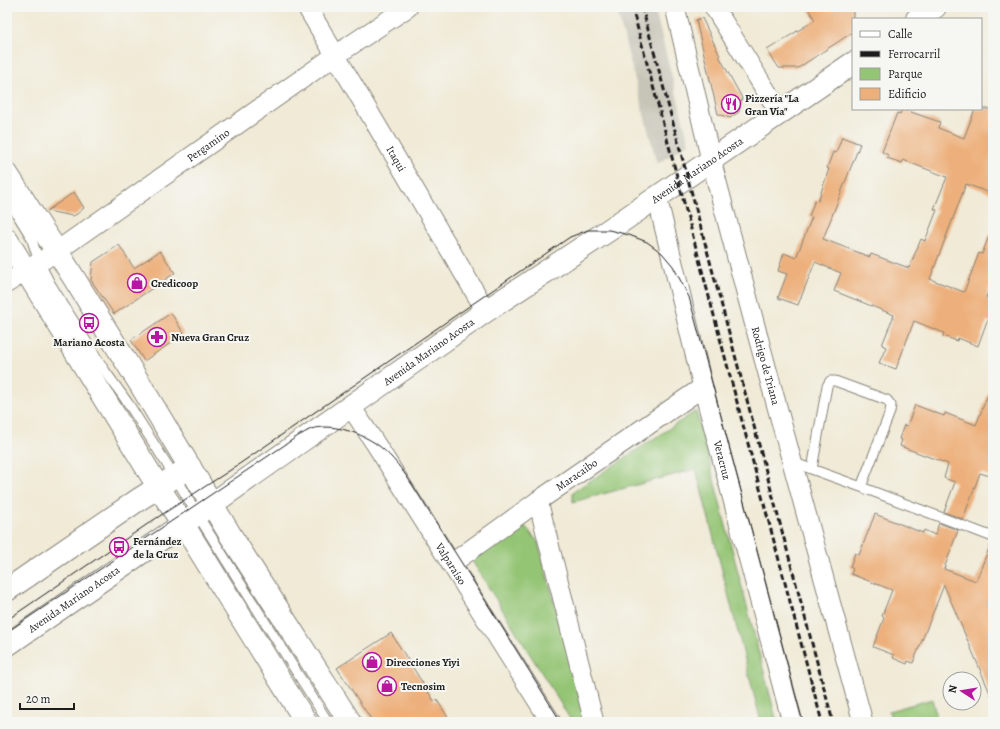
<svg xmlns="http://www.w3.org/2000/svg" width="1000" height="729" viewBox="0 0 1000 729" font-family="Alegreya,serif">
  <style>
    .industrial { fill: #c7c5b8 }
    .green { fill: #94c575; stroke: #587048 }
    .building { fill: #edb07b }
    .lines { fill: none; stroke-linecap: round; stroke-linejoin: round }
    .service-casing { stroke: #868379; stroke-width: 11 }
    .minor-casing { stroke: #868379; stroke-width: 21 }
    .tertiary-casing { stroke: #868379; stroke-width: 24 }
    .secondary-casing { stroke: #868379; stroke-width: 24 }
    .service { stroke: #fff; stroke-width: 9 }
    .minor { stroke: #fff; stroke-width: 19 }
    .tertiary { stroke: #fff; stroke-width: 22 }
    .secondary { stroke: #fff; stroke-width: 22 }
    .tram { stroke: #1c1c1c; stroke-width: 1 }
    .rail { stroke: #1c1c1c; stroke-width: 3; stroke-dasharray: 6 3; stroke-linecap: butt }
    .labels { text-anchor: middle; stroke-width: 4; stroke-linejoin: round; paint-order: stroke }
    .poi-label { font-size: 11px; font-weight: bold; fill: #1c1c1c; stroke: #f6f6f2; text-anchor: start }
    .street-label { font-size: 11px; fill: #1c1c1c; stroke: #f6f6f2 }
  </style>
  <rect width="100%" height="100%" fill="#f6f6f2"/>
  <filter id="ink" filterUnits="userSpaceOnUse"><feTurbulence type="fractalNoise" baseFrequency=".025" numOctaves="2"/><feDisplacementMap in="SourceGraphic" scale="8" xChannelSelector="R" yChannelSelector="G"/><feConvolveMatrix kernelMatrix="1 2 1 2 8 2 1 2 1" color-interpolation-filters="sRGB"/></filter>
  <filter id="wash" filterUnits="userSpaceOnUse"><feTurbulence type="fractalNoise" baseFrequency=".012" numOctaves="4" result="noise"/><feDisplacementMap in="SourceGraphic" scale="16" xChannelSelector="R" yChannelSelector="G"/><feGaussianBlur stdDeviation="0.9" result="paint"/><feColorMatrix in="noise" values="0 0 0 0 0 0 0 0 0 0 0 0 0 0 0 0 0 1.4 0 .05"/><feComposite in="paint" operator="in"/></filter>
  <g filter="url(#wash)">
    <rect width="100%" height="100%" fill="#f0ead6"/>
    <path class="industrial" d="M616,7h38l35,136 -32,21z"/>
    <path class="green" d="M696,411l81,311h-16l-65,-253 -123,33v-10z
      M524,525l14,17 49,180h-15l-101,-163z
      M932,699l6,23h-46l-3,-11z"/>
    <g id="blocks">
      <path class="building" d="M807,7h46v25l-55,36h-19l-12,-18 48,-30z
        M702,18l18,38h-1l23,42 -3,14 -9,6 -12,-4 -22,-94z
        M902,109l38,13 -2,6 26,10 11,-29h18v85l-27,-10 -36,95 34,13 15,-39 3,1 10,-26h1v52l-7,17 7,3v23l-6,-2 -9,25 -20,-8 -1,3 -14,-5 1,-3 -30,-12 -18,48 -17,-6 7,-16 -4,-2 12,-30 -60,-24 7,-18 -26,-11 -17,43 -20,-7 9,-24 -9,-3 6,-18 12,5 16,-41 -3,-1 6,-16 3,1 11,-32 -2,-1 6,-16 3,1 6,-16 18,7 -37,95 47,18 1,-3 38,14 12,-29 4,2 12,-31 -3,-1 13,-32 -44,-17 -1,3 -15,-5 1,-3 -6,-3 15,-39 3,1z
        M74,192l10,16 -7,6 -4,2 -26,-5z
        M119,245l15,23 26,-17 15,22 -61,41 -23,-34 2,-18z
        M171,313l13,21 -40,27 -13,-21z
        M992,384h1v93l-13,-4 -17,46 -19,-7 11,-30 -11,-4 4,-14 -48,-18 2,-6 -3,-1 5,-14 3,1 8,-21 29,11 1,-3 31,12z
        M875,514l48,19 1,-3 11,5 4,-12 19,7 -14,39 32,12 15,-38h2v157l-49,-115 -31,78 -5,-2 -1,3 -14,-6 1,-3 -21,-8 11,-29 -2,-2 10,-26 -41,-16 2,-5 -3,-2 5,-14 4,2z
        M391,633l43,68 3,-1 14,22h-78l-36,-54z"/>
    </g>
  </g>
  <g filter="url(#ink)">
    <use href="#blocks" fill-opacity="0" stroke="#868379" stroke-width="1"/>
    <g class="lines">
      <g class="service-casing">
        <path id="service" d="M7,198l24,39 8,25 12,23 52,83 25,35 47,74 22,37 131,208
          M792,462l69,25 132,50
          M812,469l15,-83 3,-5h5l52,19 4,5 -1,7 -29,75"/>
      </g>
      <g class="minor-casing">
        <g id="minor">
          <path id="s1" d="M307,7l179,304"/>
          <path id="s2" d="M675,7l36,153 47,177 105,385"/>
          <path d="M714,7l66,106"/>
          <path id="s3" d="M657,197l46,190 89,335"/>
          <path id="s4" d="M7,283l50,-32 279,-196 72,-48"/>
          <path id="s5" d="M351,407l24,36 176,279"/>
          <path d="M538,501l56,221"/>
          <path id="s6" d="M451,564l87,-63 165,-114"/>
        </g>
      </g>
      <g class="tertiary-casing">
        <g id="tertiary">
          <path d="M917,19l18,-12"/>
          <path id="s7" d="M212,504l274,-193 123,-81 244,-167"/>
        </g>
      </g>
      <g class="secondary-casing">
        <g id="secondary">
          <path d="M7,174l35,55 15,22 83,133 91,152 119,186"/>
          <path d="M7,240l152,248 24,36 123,198"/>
          <path d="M7,590l131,-90 52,-33"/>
          <path id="s8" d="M7,645l205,-141"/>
        </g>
      </g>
      <use href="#service" class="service"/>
      <use href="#minor" class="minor"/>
      <use href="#tertiary" class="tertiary"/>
      <use href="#secondary" class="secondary"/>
      <path class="tram" d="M7,620l145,-99 77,-50 341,-234 18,-7h21l20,5 18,7 15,11 11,13 16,31 114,425
        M7,632l291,-196c4,-2 9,-5 13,-7 20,-6 47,3 64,14 27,18 44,55 62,81 42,66 83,132 124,198"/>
      <path class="rail" d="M632,7l190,715
        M642,7l191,715"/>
    </g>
  </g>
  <defs>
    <g id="restaurant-ring" transform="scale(1)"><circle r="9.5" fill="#f6f6f2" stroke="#b5179e" stroke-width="1.5"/><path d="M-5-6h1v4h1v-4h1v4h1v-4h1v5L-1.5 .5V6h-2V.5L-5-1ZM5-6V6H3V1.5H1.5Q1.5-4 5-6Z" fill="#b5179e"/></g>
    <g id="shop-ring" transform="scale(1)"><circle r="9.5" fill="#f6f6f2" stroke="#b5179e" stroke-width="1.5"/><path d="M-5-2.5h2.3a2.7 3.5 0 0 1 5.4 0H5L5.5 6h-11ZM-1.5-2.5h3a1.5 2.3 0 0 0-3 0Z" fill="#b5179e"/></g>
    <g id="bus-ring" transform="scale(1)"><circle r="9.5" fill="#f6f6f2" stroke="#b5179e" stroke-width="1.5"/><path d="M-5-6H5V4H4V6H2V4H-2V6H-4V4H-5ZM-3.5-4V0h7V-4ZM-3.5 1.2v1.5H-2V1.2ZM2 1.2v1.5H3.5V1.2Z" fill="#b5179e"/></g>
    <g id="pharmacy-ring" transform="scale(1)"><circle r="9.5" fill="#f6f6f2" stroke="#b5179e" stroke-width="1.5"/><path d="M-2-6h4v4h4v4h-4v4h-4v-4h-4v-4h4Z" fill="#b5179e"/></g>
  </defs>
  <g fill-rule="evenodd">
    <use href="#restaurant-ring" x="731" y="104"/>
    <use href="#shop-ring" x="137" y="283"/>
    <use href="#bus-ring" x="89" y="323"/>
    <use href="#pharmacy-ring" x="157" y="337"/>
    <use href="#bus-ring" x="119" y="547"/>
    <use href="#shop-ring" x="372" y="662"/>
    <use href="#shop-ring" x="387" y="686"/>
  </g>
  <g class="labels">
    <g class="poi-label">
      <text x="745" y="102">Pizzería "La<tspan x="745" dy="13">Gran Vía"</tspan></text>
      <text x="151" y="287">Credicoop</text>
      <text x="171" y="341">Nueva Gran Cruz</text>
      <text x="89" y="346" text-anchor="middle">Mariano Acosta</text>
      <text x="133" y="545">Fernández<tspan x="133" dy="13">de la Cruz</tspan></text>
      <text x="386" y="666">Direcciones Yiyi</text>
      <text x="401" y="690">Tecnosim</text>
    </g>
    <g class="street-label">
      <text dy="4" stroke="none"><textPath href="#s4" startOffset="244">Pergamino</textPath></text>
      <text dy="4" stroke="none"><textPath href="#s1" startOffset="176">Itaqui</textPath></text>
      <text dy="4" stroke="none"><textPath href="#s7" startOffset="589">Avenida Mariano Acosta</textPath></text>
      <text dy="4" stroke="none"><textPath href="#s7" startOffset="265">Avenida Mariano Acosta</textPath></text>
      <text dy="4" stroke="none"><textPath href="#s2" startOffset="370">Rodrigo de Triana</textPath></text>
      <text dy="4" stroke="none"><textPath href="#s3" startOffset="271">Veracruz</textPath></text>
      <text dy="4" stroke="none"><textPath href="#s6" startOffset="154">Maracaibo</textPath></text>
      <text dy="4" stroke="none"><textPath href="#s5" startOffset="186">Valparaíso</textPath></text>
      <text dy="4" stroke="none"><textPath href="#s8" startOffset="81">Avenida Mariano Acosta</textPath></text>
    </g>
  </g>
  <rect width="1000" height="729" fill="none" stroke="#f6f6f2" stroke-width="24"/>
  <rect x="852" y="18" width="130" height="92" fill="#f6f6f2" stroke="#9f9f9c"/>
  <rect x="860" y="31" width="20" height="6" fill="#ffffff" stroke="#9f9f9c"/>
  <text x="888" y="38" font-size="12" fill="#1c1c1c">Calle</text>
  <rect x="860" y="51" width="20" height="6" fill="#1c1c1c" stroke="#9f9f9c"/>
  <text x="888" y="58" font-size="12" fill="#1c1c1c">Ferrocarril</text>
  <rect x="860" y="68" width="20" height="12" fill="#94c575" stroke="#9f9f9c"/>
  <text x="888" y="78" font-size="12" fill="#1c1c1c">Parque</text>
  <rect x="860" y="88" width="20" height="12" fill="#edb07b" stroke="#9f9f9c"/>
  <text x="888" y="98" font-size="12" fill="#1c1c1c">Edificio</text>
  <g transform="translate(962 691) rotate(282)"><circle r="19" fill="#f6f6f2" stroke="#9f9f9c"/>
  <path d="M0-3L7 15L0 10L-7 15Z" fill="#b5179e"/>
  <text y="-6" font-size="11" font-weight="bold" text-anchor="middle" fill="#1c1c1c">N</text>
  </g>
  <path d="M20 703v6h54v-6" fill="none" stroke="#1c1c1c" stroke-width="2"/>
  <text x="26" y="703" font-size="12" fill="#1c1c1c" stroke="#f6f6f2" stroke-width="3" paint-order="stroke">20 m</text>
</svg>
